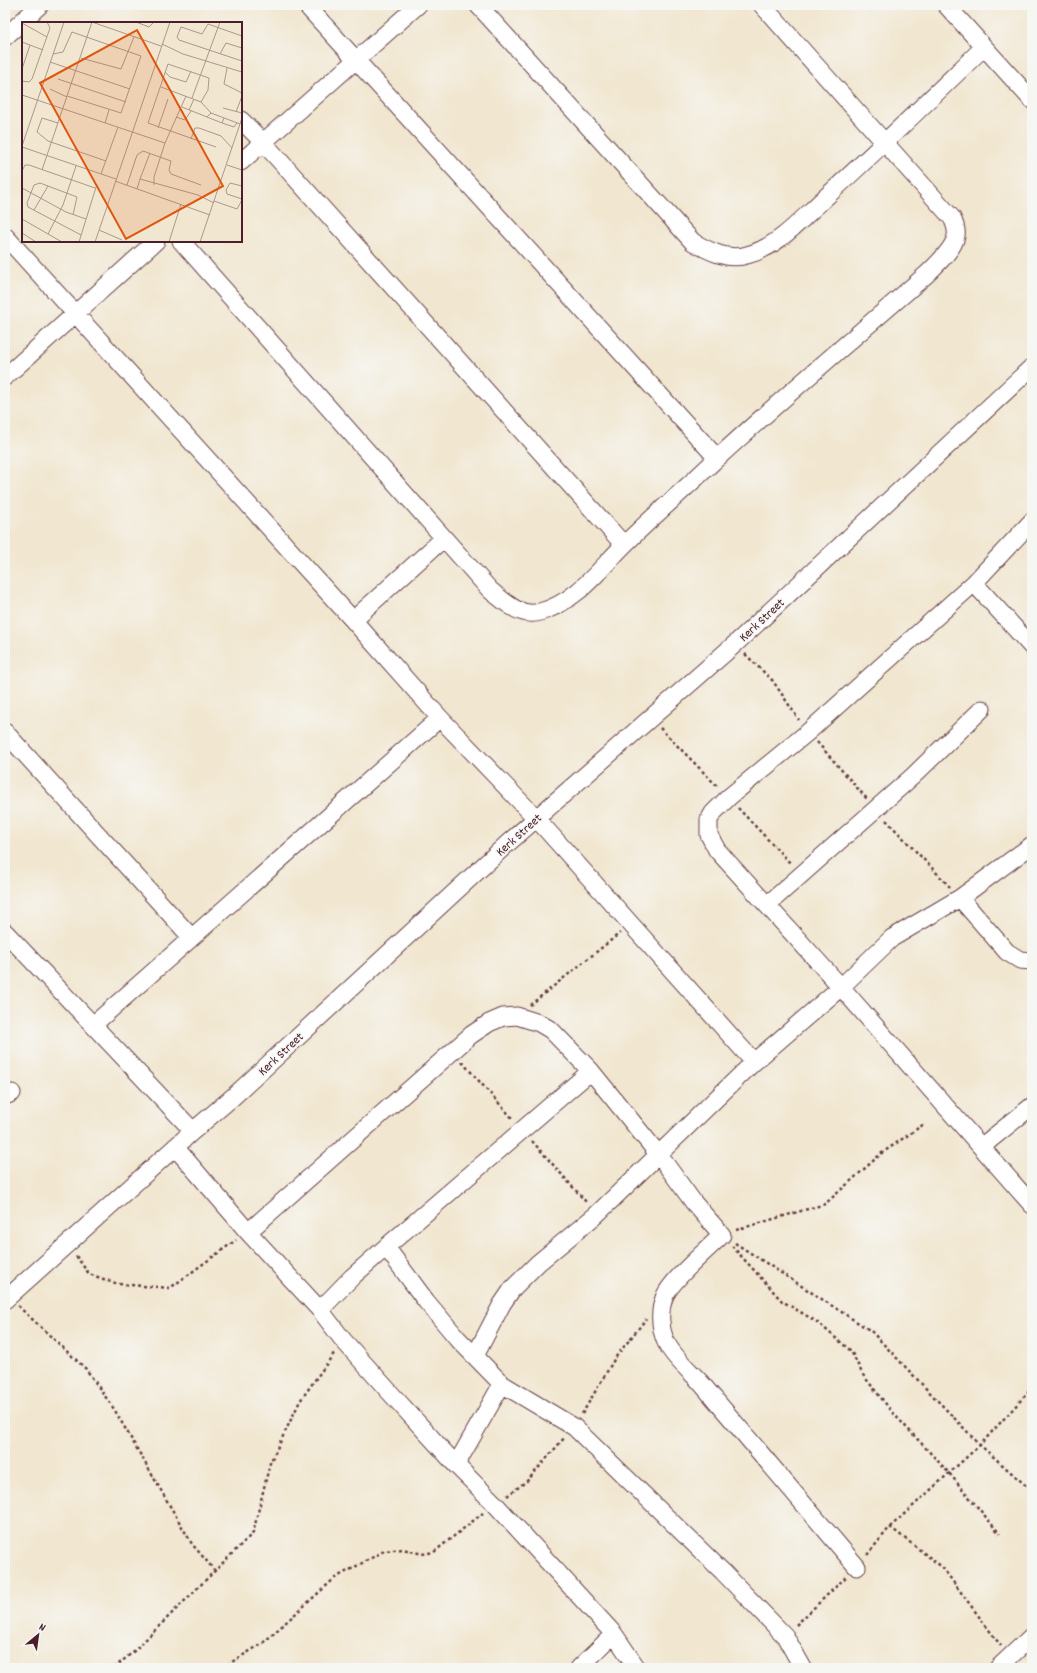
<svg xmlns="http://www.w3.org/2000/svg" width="1037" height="1673" viewBox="0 0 1037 1673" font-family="Dekko,sans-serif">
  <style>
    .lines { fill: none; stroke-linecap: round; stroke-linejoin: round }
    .minor-casing { stroke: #633d44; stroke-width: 19 }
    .path { stroke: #633d44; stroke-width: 2.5; stroke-dasharray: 3 3; stroke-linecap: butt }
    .minor { stroke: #fff; stroke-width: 17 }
    .labels { text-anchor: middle; stroke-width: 3; stroke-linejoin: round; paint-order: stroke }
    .street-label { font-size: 13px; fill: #4a1f2b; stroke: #f6f6f2 }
    .inset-road { fill: none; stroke: #ae968d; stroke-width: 1 }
    .view { fill: #e0560e; fill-opacity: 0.15; stroke: #e0560e; stroke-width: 2 }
    .inset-edge { fill: none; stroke: #4a1f2b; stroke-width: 2 }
  </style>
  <rect width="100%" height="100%" fill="#f6f6f2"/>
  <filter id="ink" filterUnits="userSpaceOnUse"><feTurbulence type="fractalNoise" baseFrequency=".025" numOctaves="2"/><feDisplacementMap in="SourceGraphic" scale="8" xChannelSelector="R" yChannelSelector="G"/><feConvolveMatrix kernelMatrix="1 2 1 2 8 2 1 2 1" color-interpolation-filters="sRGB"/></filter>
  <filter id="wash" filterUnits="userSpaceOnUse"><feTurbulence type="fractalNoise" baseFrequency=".012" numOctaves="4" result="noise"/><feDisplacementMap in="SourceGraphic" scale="16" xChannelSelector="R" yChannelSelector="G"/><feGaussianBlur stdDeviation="0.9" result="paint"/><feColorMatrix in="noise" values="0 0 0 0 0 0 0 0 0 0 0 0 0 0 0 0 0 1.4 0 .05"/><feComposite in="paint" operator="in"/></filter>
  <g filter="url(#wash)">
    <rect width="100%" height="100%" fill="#f1e6cf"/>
  </g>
  <g filter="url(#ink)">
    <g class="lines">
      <g class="minor-casing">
        <path id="minor" d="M306,5l411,453
          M478,5l215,237c16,9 35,19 54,13 32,-8 56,-38 80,-59 54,-49 105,-99 157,-149
          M946,5l86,95
          M5,37l35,-32
          M241,120l22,22 361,403
          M241,162l177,-157
          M5,236l348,384 87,98 96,100 218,244 -158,153 -58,48 -25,25 -11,16 -27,52
          M181,241l309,349c14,11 30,28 50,22 36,-10 58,-41 84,-67 28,-28 59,-54 88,-82 70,-65 143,-126 215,-189 9,-9 27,-25 29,-38 1,-6 -1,-12 -4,-18l-190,-213
          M5,377l151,-136
          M1032,521l-58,62 -166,149 -79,65 -16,16 -4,7v15l8,15 124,137 191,218
          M974,583l58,64
          M353,620l91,-82
          M5,732l186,205
          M960,898l47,54 13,8 12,1
          M767,905l146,-129 69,-67
          M5,932l188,199
          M93,1025l347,-307
          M754,1062l87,-75 51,-49 68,-40 72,-53
          M5,1096l7,-3
          M175,1147l73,85 72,78 23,30 51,57 62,68 39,39 119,130 23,34
          M981,1147l51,-41
          M248,1232l223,-197 18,-12 14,-6 14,-1 22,7 12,7 40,41 68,84 35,48 28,32c-13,13 -53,47 -58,63 -5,13 -4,29 1,42 7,16 24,30 36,43l156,184
          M386,1247l205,-176
          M5,1300l188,-169 41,-35 273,-252 228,-200 297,-277
          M320,1310l32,-33 34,-30 40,54 32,38 44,45 72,43 149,145 62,64 18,32
          M456,1465l46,-81
          M579,1668l35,-34
          M998,1668l34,-32"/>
      </g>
      <path class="path" d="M745,654l28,27 26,39
        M660,728l58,59
        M817,742l50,57
        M738,808l53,56
        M886,820l64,67
        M530,1005l90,-72
        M462,1062l51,57
        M532,1141l55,62
        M736,1230l89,-26 57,-51 42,-29
        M735,1243l136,88 109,114 52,46
        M732,1246l50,55 35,21 34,29 12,24 30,38 56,60 51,61
        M76,1256l13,18 29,10 52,4 66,-48
        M18,1306l68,63 28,40 78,135 24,28
        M582,1414l33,-56 31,-39
        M507,1496l21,-16 37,-43
        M890,1527l52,40 59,79
        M867,1555l23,-28 90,-82 52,-57
        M796,1625l51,-49
        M114,1668l19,-16 120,-119 17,-70 30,-62 35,-49
        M222,1668l41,-25 72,-65 49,-27 19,-2 19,5 12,-2 49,-39"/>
      <use href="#minor" class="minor"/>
    </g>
  </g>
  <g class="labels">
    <g class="street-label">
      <text transform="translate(761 619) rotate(-43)" y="5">Kerk Street</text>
      <text transform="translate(518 834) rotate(-42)" y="5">Kerk Street</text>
      <text transform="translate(280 1053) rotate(-43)" y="5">Kerk Street</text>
    </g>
  </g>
  <g transform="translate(22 22)">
    <rect width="220" height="220" fill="#f1e6cf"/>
    <path class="inset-road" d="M70,0l69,24M114,0l13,5 5,-5M0,1l25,14M220,14l-34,-12 -6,10 -21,-7 -4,10 2,3 63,21M0,20l21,8M140,22l21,10 59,18M31,32l10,-2 9,-20 69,24 -20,57 -54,-17M198,32l6,-11 16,5M59,36l40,11 13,-32M28,40l80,27M205,46l-3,16 18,9M0,47l8,-24M143,50l5,5 16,5 5,-11M36,57l68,23M0,59l7,1 3,-3 18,-51 -3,-6M139,65l40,15 7,-12 1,-12 -41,-14 -20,59 68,24M28,67l17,8M0,73l143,48 -11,34v8M170,76l28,-76M179,80l10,11M160,85l25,10 4,-4 29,11M201,86l19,5M167,88l5,-11M214,90l6,-16M154,95l9,3 6,-9M185,95l15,6 2,-5M36,101l-16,-5 -5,14 11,9 58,20M83,101l4,-13M200,101l12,4 3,-4M136,106l10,-29M169,117l4,-11h4l22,8 11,12M143,121l21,-47M0,124l42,-124M0,125l94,32M205,143l15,5M20,148l50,-148M0,149l3,-6h4l66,23M79,152l17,-47M118,157l10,-26M93,159l95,34M105,163l10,-30 6,-4 28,10 -2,9 2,4 30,11M220,164l-12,-3 -4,7 1,4 15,5M0,166l44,24 20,7M115,167l3,-10 58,16 16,8M192,179l23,8 5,-9M12,188l14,-24M51,193l4,-18 -37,-14 -6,2 -7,18 1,4 53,28M0,197l40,23M77,208l23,10M0,211l14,9M26,212l15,-29 13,-39M57,220l18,-58M73,220l75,-220M147,220l12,-38M178,220l42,-124"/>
    <path class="view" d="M115,8l86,156 -97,53 -86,-156z"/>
    <rect width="220" height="220" class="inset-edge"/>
  </g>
  <rect width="1037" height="1673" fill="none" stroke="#f6f6f2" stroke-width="20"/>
  <g transform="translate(38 1635) rotate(29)" stroke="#f6f6f2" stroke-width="3" paint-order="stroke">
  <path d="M0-3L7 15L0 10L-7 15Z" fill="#4a1f2b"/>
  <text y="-6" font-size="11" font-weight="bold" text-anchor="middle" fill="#4a1f2b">N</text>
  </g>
</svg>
